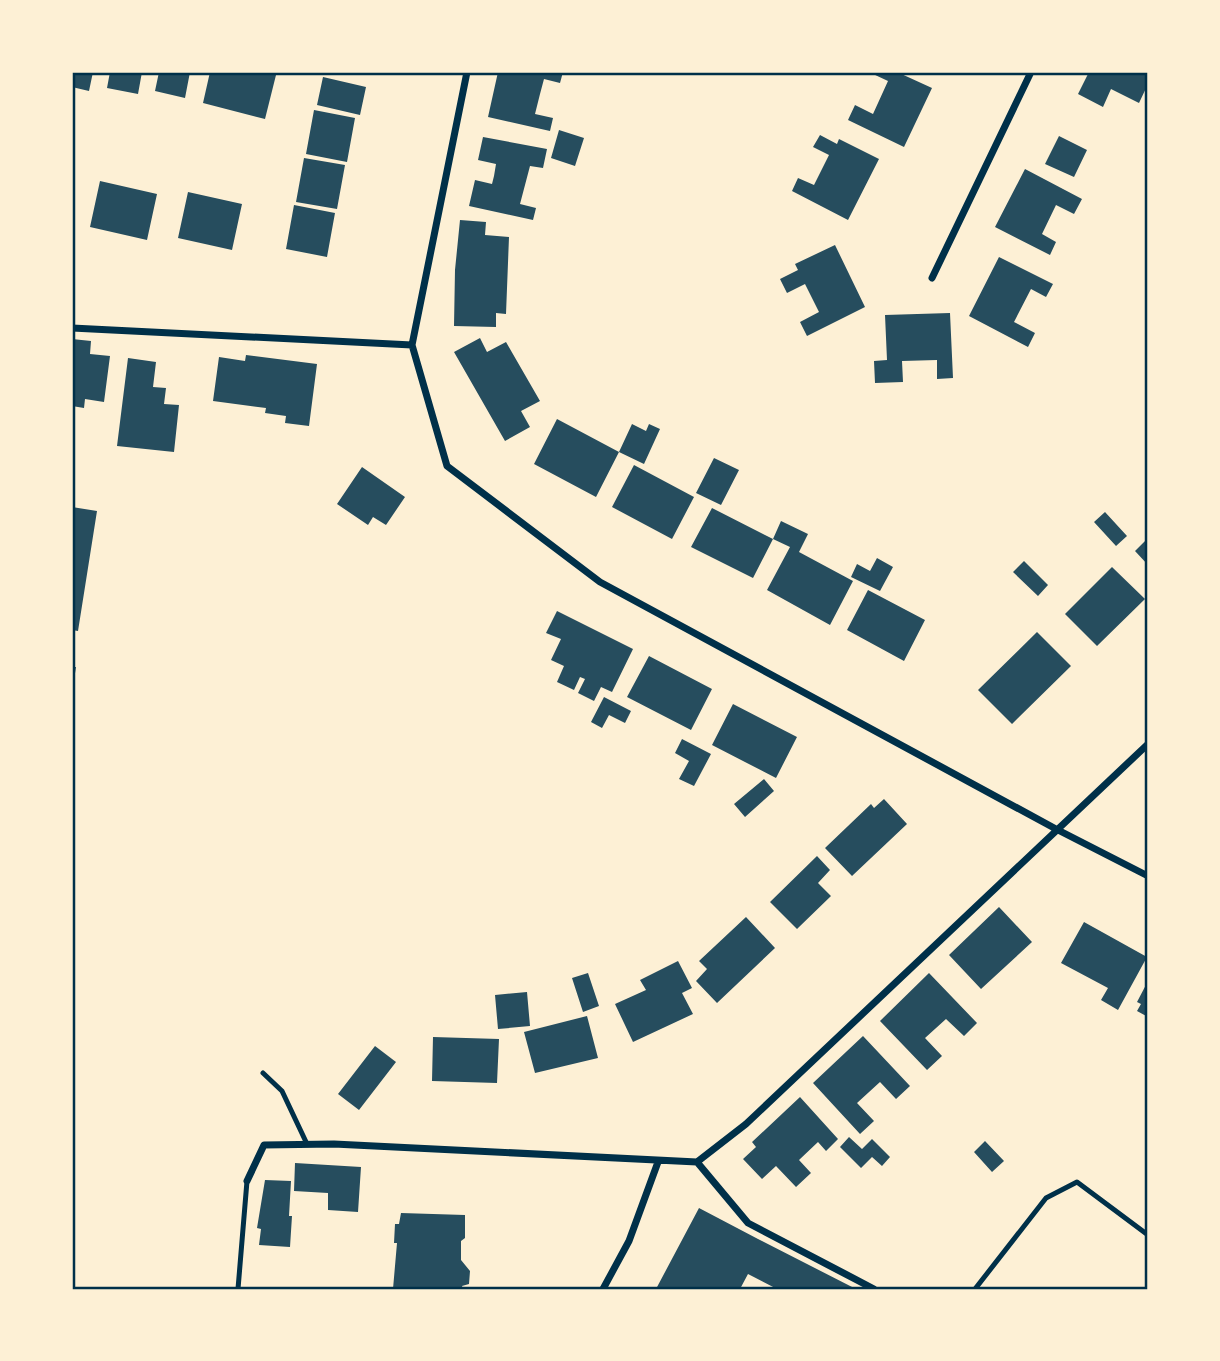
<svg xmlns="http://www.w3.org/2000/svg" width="1220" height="1361" viewBox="0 0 1220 1361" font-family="'PT Sans',sans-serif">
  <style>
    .building { fill: #264d5e }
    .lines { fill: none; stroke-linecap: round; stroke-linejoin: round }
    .service { stroke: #003049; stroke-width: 5 }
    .minor { stroke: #003049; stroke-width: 7 }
    .neatline { fill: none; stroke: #003049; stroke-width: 2.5 }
  </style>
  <rect width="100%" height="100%" fill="#fdf0d5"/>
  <path class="building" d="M72,72h21l-4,19 -17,-4z
    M110,72h32l-4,22 -31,-6z
    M159,72h31l-5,26 -30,-7z
    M210,72h54l12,3 -11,44 -62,-16z
    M498,72h65l-3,11 -16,-4 -4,15 -5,20 18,4 -3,13 -62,-14z
    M874,72h23l35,16 -28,59 -56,-27 7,-15 18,9 15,-33 -15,-7z
    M1089,72h59v12l-9,19 -28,-14 -8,18 -25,-13z
    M323,77l43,10 -6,28 -43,-10z
    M314,110l41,8 -8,44 -41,-8z
    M559,130l25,8 -9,28 -24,-8z
    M820,135l17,9 2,-5 40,20 -31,61 -56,-29 6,-13 16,7 15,-30 -16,-8z
    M1059,136l28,14 -13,27 -29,-13z
    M483,137l64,12 -4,19 -13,-2 -10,38 16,4 -3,12 -64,-14 6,-26 17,4 2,-8 2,-12 -18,-4z
    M304,158l41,7 -8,44 -41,-7z
    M1025,169l57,30 -8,15 -18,-9 -14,29 14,8 -6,13 -55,-28z
    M100,181l57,13 -10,46 -57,-13z
    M188,192l54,12 -10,46 -54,-12z
    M294,205l41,8 -8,44 -41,-8z
    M460,220l26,2 -1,13 24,2 -3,77 -10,-1v14l-42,-1 1,-56z
    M835,245l30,62 -58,29 -7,-14 19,-10 -14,-28 -18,9 -7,-14 18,-9 -3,-6z
    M999,257l54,27 -7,13 -15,-8 -17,33 21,11 -7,14 -59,-31z
    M950,313l3,65 -16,1v-19l-35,1 1,21 -28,1 -1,-22 13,-1 -2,-45z
    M480,338l7,14 19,-10 34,59 -19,10 9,16 -25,14 -51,-89z
    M72,339l19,2 -1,13 20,2 -6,46 -19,-3 -1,9 -12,-2z
    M246,355l71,9 -8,62 -24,-3 1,-7 -21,-3 1,-5 -53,-7 6,-44 26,4z
    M128,358l28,4 -3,25 13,1 -2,16 15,1 -5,47 -57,-6z
    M557,419l62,33 -23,45 -62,-33z
    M632,424l14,7 3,-7 11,5 -16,35 -25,-12z
    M714,458l25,12 -18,35 -25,-12z
    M634,465l60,32 -22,42 -60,-32z
    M362,467l43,30 -19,28 -13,-8 -5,8 -31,-21z
    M72,507l25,4 -19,120 -6,-1z
    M712,508l61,31 -20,39 -62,-31z
    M1105,512l22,24 -11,10 -22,-24z
    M781,521l27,13 -9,18 54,29 -23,44 -63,-35 23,-43 -17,-8z
    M1148,538v27l-13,-14z
    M877,558l16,9 -13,24 -29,-14 6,-13 13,7z
    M1024,561l24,24 -10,11 -25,-24z
    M1112,567l33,32 -48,47 -32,-32z
    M868,590l57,30 -21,41 -57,-31z
    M557,611l76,38 -21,43 -11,-5 -7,14 -16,-8 7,-14 -5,-2 -6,13 -17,-8 7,-16 -13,-6 10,-21 -15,-6z
    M1037,632l34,34 -59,58 -34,-34z
    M649,656l63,33 -21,41 -64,-33z
    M72,667h4l-3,19h-1z
    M604,697l27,14 -6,12 -16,-8 -7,13 -11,-6z
    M733,704l64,33 -21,41 -64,-33z
    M682,739l29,15 -17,32 -15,-7 10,-18 -14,-8z
    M764,779l10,12 -29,26 -11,-13z
    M884,799l23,25 -55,52 -27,-28 46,-44 3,4z
    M817,856l13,14 -12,13 13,13 -34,33 -27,-27z
    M999,907l33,35 -51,47 -32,-34z
    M746,917l29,31 -58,55 -21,-22 11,-12 -8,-8z
    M1084,922l63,35 -29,53 -17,-10 7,-12 -47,-25z
    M678,961l14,27 -10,5 11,21 -60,28 -18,-38 31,-14 -6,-10z
    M588,973l11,33 -16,6 -11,-34z
    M929,973l48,50 -13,13 -18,-17 -21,19 17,18 -15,14 -47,-49z
    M1148,981v36l-11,-6 4,-7 -4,-2z
    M527,992l3,34 -32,3 -3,-34z
    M587,1016l11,42 -63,15 -11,-41z
    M863,1036l47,50 -14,13 -16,-17 -23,21 17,18 -14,13 -47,-51z
    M433,1037l66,2 -2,44 -65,-2z
    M375,1046l21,16 -37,48 -21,-16z
    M800,1097l38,42 -12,12 -8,-9 -19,18 12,13 -15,14 -20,-21 -14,13 -19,-20 13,-12 -4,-5z
    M849,1137l13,12 10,-10 18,18 -8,9 -10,-9 -11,11 -21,-21z
    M985,1141l19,20 -12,11 -18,-20z
    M295,1163l66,4 -3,45 -30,-2v-17l-34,-2z
    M265,1180l26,1 -2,35h3l-2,31 -31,-2 2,-16 -4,-1z
    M699,1208l59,31 98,50h-79l-29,-15 -8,15h-84z
    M401,1213l64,2v23l-4,3v19l9,11 -1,13 -7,2 1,3h-70l4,-46h-3l1,-19h4z"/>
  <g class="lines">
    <path class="service" d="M263,1073l19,18 25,53
      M238,1289l9,-108
      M975,1289l71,-91 31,-16 71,53"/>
    <path class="minor" d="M467,72l-55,273 35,121 153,116 456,247 92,47
      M932,278l99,-206
      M72,328l340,17
      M697,1162l51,61 126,66
      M247,1181l17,-36 70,-1 363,18 49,-38 402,-380
      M603,1289l26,-48 29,-79"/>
  </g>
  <rect width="1220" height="1361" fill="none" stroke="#fdf0d5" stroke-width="147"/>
  <rect x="74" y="74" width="1072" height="1214" class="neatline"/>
</svg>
